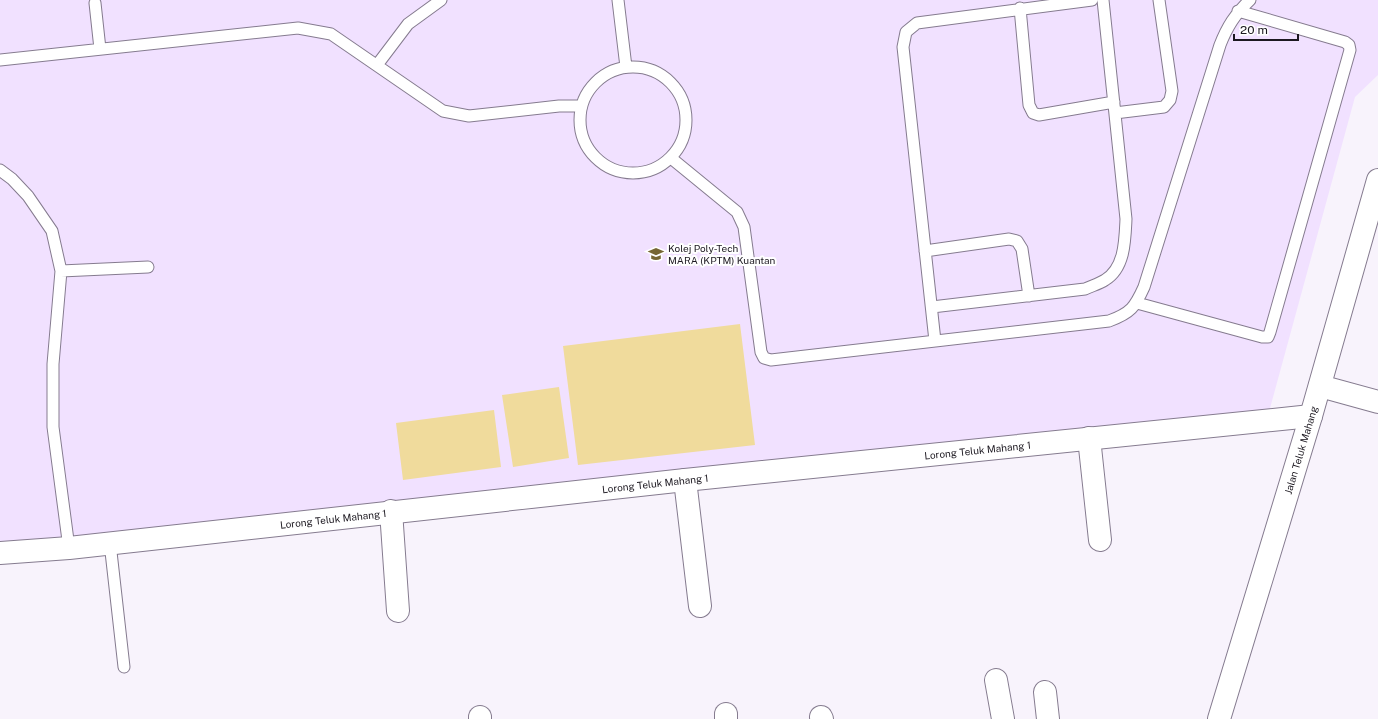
<svg xmlns="http://www.w3.org/2000/svg" width="1378" height="719" viewBox="0 0 1378 719" font-family="'Public Sans',sans-serif">
  <style>
    .built { fill: #f1e1ff }
    .green { fill: #f0db9c }
    .lines { fill: none; stroke-linecap: round; stroke-linejoin: round }
    .lane-casing { stroke: #857b8f; stroke-width: 13 }
    .street-casing { stroke: #857b8f; stroke-width: 24 }
    .lane { stroke: #fff; stroke-width: 11 }
    .street { stroke: #fff; stroke-width: 22 }
    .labels { text-anchor: middle; stroke-width: 4; stroke-linejoin: round; paint-order: stroke }
    .poi-label { font-size: 10px; fill: #1c1820; stroke: #fff; text-anchor: start }
    .street-label { font-size: 10px; fill: #1c1820; stroke: #fff }
  </style>
  <rect width="100%" height="100%" fill="#f8f3fc"/>
  <path class="built" d="M0,0h1378v75l-23,22 -86,315 -1269,134z"/>
  <path class="green" d="M740,324l15,121 -177,20 -15,-119z
    M559,387l10,71 -56,9 -11,-72z
    M494,410l7,57 -98,13 -7,-57z"/>
  <g class="lines">
    <g class="lane-casing">
      <path id="lane" d="M618,0l8,67
        M95,3l5,46
        M1020,8l9,97 4,8 6,2 75,-13
        M0,60l298,-32 33,6 112,77 26,5 90,-10h22
        M377,65l31,-41 33,-24
        M580 120a53 53 0 1 1 106 0a53 53 0 1 1-106 0Z
        M1115,113l49,-6 6,-7 2,-9 -13,-91
        M671,158l66,54 7,15 17,125 3,6 7,2 338,-39c22,-8 26,-14 35,-34l76,-242c7,-18 15,-31 30,-45
        M0,170l12,9 16,17 24,35 9,40 -8,93v63l16,121
        M925,251l84,-12 8,2 5,8 7,47
        M61,271l87,-4
        M1137,303l125,34h6l2,-5 80,-282 -1,-5 -4,-3 -107,-31
        M932,307l153,-18c6,-3 14,-5 20,-9 20,-12 20,-40 21,-61l-23,-219
        M935,341l-32,-294 3,-15 11,-9 175,-23
        M110,543l14,124"/>
    </g>
    <g class="street-casing">
      <g id="street">
        <path d="M1320,386l58,16"/>
        <path d="M1089,438l11,102"/>
        <path d="M685,480l15,126"/>
        <path d="M391,511l7,100"/>
        <path id="s1" d="M0,553l69,-5 616,-68 626,-64"/>
        <path d="M996,680l7,39"/>
        <path d="M1045,692l3,27"/>
        <path d="M726,714v5"/>
        <path d="M480,717v2"/>
        <path d="M821,717l1,2"/>
        <path id="s2" d="M1219,719l92,-303 67,-236"/>
      </g>
    </g>
    <use href="#lane" class="lane"/>
    <use href="#street" class="street"/>
  </g>
  <defs>
    <g id="university-bare" transform="scale(1.2)"><path d="M0-5L7-2L0 1L-7-2ZM-4 1L0 2.5L4 1V4Q0 6-4 4Z" fill="#766634" stroke="#fff" stroke-width="2.5" paint-order="stroke"/></g>
  </defs>
  <g fill-rule="evenodd">
    <use href="#university-bare" x="656" y="254"/>
  </g>
  <g class="labels">
    <g class="poi-label">
      <text x="668" y="252">Kolej Poly-Tech<tspan x="668" dy="12">MARA (KPTM) Kuantan</tspan></text>
    </g>
    <g class="street-label">
      <text dy="4" stroke="none"><textPath href="#s1" startOffset="983">Lorong Teluk Mahang 1</textPath></text>
      <text dy="4" stroke="none"><textPath href="#s2" startOffset="281">Jalan Teluk Mahang</textPath></text>
      <text dy="4" stroke="none"><textPath href="#s1" startOffset="659">Lorong Teluk Mahang 1</textPath></text>
      <text dy="4" stroke="none"><textPath href="#s1" startOffset="335">Lorong Teluk Mahang 1</textPath></text>
    </g>
  </g>
  <path d="M1234 34v6h64v-6" fill="none" stroke="#1c1820" stroke-width="2"/>
  <text x="1240" y="34" font-size="12" fill="#1c1820" stroke="#ffffff" stroke-width="3" paint-order="stroke">20 m</text>
</svg>
